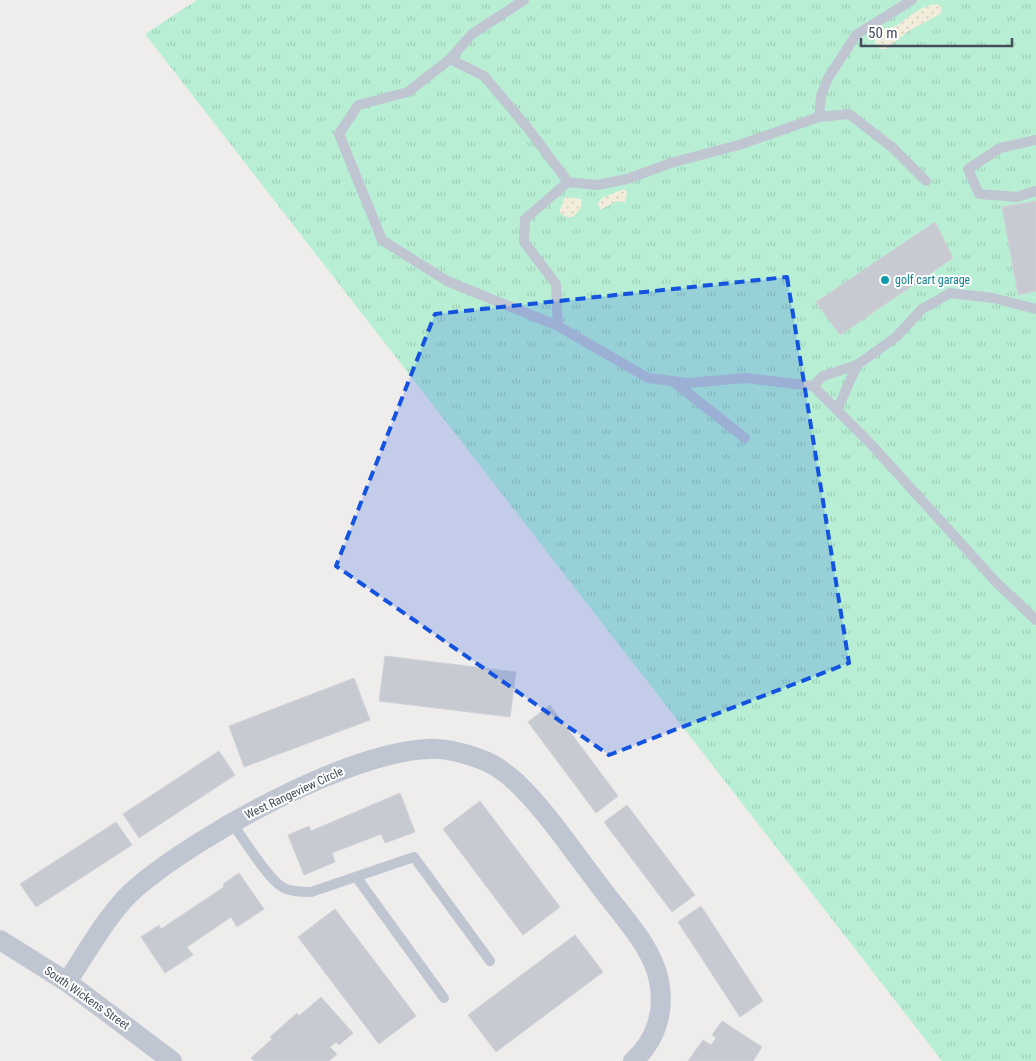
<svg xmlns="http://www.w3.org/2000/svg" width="1036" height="1061" viewBox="0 0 1036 1061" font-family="'Roboto Condensed',sans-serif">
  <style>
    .grass { fill: url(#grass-tufts) }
    .sand { fill: url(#sand-dots) }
    .building { fill: #c8cad2; stroke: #d0d1d8 }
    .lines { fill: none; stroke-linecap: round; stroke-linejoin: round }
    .service { stroke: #bfc6d2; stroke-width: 10 }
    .minor { stroke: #bfc6d2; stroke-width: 20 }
    .marked { fill: #1453e0; fill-opacity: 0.2; stroke: #1453e0; stroke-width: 4; stroke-dasharray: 10 6; stroke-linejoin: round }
    .culture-dot { fill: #0f9aa8; stroke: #fff; stroke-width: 2 }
    .labels { text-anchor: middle; stroke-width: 4; stroke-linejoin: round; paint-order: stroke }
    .culture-label { font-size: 12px; fill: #0d838f; stroke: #fff; text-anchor: start }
    .street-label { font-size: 12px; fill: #444d5a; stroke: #fff }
  </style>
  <defs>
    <pattern id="grass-tufts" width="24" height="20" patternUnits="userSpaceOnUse" patternTransform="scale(1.25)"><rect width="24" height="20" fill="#b8efd4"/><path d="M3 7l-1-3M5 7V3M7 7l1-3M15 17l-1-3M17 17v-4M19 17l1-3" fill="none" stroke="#9fcfb8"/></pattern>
    <pattern id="sand-dots" width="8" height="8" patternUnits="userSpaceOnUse" patternTransform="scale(1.25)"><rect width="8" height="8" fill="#f2eddb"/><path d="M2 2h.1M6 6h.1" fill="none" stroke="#d1cdbe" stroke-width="1.8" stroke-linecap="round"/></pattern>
  </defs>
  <rect width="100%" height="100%" fill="#efecec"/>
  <path class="grass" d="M197,0h839v1061h-94l-797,-1027z"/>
  <path class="sand" d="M938,4l4,4 -2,6 -33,18 -21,17h-6l-4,-4 -2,-10c7,-7 17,-6 25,-11 13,-9 22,-19 39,-20z
    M624,189l3,3 -2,11 -8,-2 -17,9 -2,-7 4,-5z
    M565,197l17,2 -1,9 -8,9h-7l-7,-5z"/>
  <path class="building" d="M1036,201v90l-18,4 -16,-88z
    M935,222l18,36 -113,77 -24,-33z
    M385,656l131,16 -6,45 -131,-16z
    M354,678l16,42 -126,47 -15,-41z
    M550,705l68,91 -22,17 -68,-91z
    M219,751l16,24 -96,63 -16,-24z
    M400,793l15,39 -30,11 -4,-9 -49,19 3,9 -31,13 -16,-40 21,-9 2,5z
    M480,801l80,106 -37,28 -80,-106z
    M627,805l68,90 -23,17 -68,-90z
    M116,822l16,23 -96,62 -16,-23z
    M239,873l25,36 -27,18 -6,-10 -44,30 6,8 -28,18 -24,-36 18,-12 2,4 63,-42 -1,-3z
    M701,906l62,95 -23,16 -62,-95z
    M335,909l81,107 -37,28 -81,-107z
    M575,935l28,37 -107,80 -28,-37z
    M321,997l32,36 -14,12 -3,-3 -6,5 7,7 -8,7h-75l-3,-3 21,-19 -2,-2 27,-24 2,3z
    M722,1021l40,26 -9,14h-65l15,-21 8,5 5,-7 -4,-3z"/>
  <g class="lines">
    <path class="service" d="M524,0l-52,34 -22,25 -42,33 -50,13 -19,29 43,106 65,41 111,45 -2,-42 -32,-42 1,-23 43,-37 29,3 30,-6 47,-17 65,-17 80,-28 30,-3 44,34 33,33
      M450,59l34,17 43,51 41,55
      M819,117l2,-21 7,-18 28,-43 56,-35
      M1036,140l-36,8 -32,21 11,25 38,3 19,-6
      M558,326l90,52 40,5 57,-5 68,8 55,55 128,141 40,38
      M674,382l71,56
      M813,386l10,-10 34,-11 39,-28 26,-28 28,-16 43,5 43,11
      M837,410l20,-45
      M232,823c11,15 37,58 52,65 8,4 18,4 27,4l103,-35 76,104
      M357,878l87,120"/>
    <path class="minor" d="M0,940l67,42 105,79
      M67,982c21,-31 41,-70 70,-95 63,-53 209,-134 291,-138 17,-1 36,4 52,10 13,4 26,14 36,23 32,31 56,68 83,103 21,29 53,60 60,96 6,30 -3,60 -26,80"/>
  </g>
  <path class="marked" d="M787,277l62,386 -240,92 -273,-189 99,-252z"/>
  <circle class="culture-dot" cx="885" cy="280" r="5"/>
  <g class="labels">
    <g class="culture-label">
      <text x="895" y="284">golf cart garage</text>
    </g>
    <g class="street-label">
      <text transform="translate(294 793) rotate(-25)" y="4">West Rangeview Circle</text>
      <text transform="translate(87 998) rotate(35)" y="4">South Wickens Street</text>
    </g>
  </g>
  <path d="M861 38v8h151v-8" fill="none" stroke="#444d5a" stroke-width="2.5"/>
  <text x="868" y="38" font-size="15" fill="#444d5a" stroke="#ffffff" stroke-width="4" paint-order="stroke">50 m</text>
</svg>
